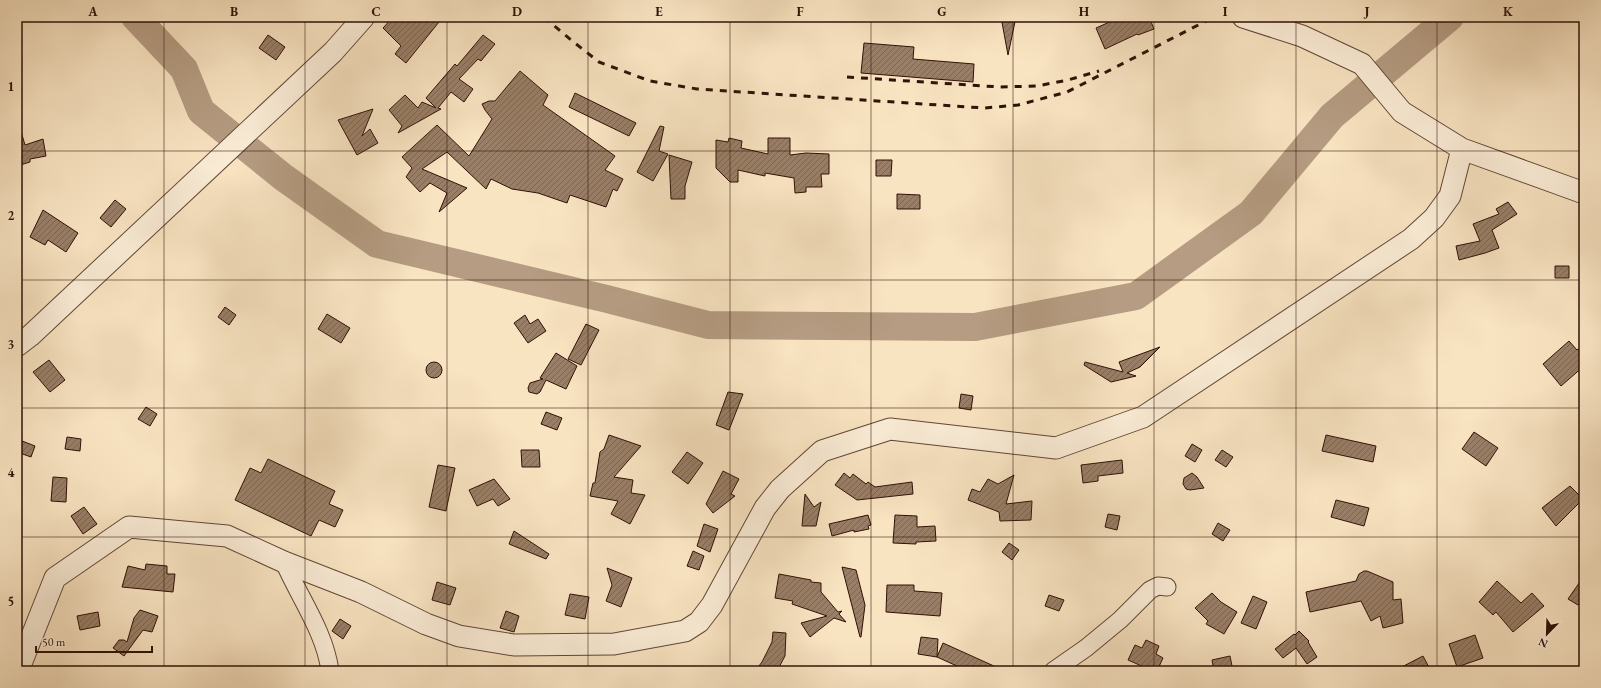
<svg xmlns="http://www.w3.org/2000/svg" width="1601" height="688" viewBox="0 0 1601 688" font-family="'EB Garamond',serif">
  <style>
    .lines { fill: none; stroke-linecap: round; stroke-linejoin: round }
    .river { stroke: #b59c82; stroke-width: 28 }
    .building { fill: url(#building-hatch); stroke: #301106 }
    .minor-casing { stroke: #624635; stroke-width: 19 }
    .tertiary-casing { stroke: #624635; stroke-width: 23 }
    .minor { stroke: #fbedd7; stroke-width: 17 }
    .tertiary { stroke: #fbedd7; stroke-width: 21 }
    .rail { stroke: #301106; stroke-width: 3; stroke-dasharray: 7 7; stroke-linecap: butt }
    .grid { fill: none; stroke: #301106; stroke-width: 1; stroke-opacity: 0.55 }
    .neatline { fill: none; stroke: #301106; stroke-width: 1.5 }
    .grid-label { font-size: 13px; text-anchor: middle; font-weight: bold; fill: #301106 }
  </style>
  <defs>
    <pattern id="building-hatch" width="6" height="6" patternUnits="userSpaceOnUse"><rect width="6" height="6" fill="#997f68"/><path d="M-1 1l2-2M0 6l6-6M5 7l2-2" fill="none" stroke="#7d6754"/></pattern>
  </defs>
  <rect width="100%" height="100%" fill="#f9e4c2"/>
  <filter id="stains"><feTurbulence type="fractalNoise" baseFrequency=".005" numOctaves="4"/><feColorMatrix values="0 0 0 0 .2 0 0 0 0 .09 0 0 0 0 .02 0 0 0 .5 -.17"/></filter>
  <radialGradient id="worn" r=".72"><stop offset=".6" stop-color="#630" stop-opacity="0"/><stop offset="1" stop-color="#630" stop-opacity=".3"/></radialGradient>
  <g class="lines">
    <path class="river" d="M135,17l49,52 17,42 82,66 94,67 230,55 101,26 267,2 161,-31 115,-83 81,-97 118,-99"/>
  </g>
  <path class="building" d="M393,17h50l-37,46 -11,-9 6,-8 -18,-18z
    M1001,17h15l-8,38z
    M1121,17h28l5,12 -16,6 -1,-1 -32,15 -9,-21z
    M268,35l17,12 -9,13 -17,-12z
    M483,35l12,9 -14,17 -3,-2 -19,20 14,10 -9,13 -13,-10 -13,16 3,1 -43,24 4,-7 -13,-16 16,-15 13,13 4,-6 14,6 -10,-10 29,-34 2,2z
    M864,43l50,4 -1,12 61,5 -1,18 -112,-9z
    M520,71l28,24 -5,10 72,51 -10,14 18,9 -6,12 -4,-2 -7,18 -36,-12 -3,8 -29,-10 -26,-4 -21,-10 -5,10 -39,-37 -25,17 45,19 -28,24 8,-19 -17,-10 -10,9 -14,-15 6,-9 -10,-11 35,-32 32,31 23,-37 -7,-9 -3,-6 7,-3h6z
    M575,93l61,30 -7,13 -60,-29z
    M373,109l-11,27 8,-7 8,14 -21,12 -19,-35z
    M660,126l4,1 -5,24 9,3 -15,27 -16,-9z
    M20,128l5,17 18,-6 3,17 -16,3v3l-13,4v-37z
    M729,138l13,3 -1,7 27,6v-16h22v17l16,-2 23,1v20h-8l1,13h-16v5l-11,1 -1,-15 -29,-5v3l-27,-6v12h-8l-14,-14v-28l12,2z
    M669,155l23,7 -7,24v13h-14z
    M876,160h16l-1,16h-15z
    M897,194l23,1v14h-23z
    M115,200l11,9 -15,18 -11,-9z
    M1508,202l9,12 -25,16 7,18 -14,5 -26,7 -3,-14 24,-5 -7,-17 26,-10 -3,-5z
    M43,210l35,23 -12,19 -18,-12 -3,5 -15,-8z
    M1555,266h14v12h-14z
    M225,307l11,8 -7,10 -11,-8z
    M327,314l23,14 -9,15 -23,-14z
    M525,315l5,9 8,-5 8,12 -18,12 -14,-20z
    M586,324l13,6 -18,35 -13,-6z
    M1569,341l8,9 7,-5v21l-23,20 -18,-22z
    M1160,347l-20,20 -13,6 9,3 -25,6 -27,-17 1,-3 38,10 -4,-10z
    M556,353l21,13 -11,23 -20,-9 -6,12 -3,2 -8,-2 -1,-4 2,-5 13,-4 -3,-1z
    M49,360l16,20 -15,12 -17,-20z
    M426 370a8 8 0 1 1 16 0a8 8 0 1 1-16 0Z
    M728,392l15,2 -14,36 -13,-5z
    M961,394l12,2 -2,14 -12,-2z
    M146,407l11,7 -7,12 -12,-7z
    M546,412l16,6 -5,12 -16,-6z
    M1474,432l24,16 -12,18 -24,-17z
    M609,435l32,11 -27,31 19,3 -2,13 14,2 -15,29 -19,-10 7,-13 -28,-5 3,-13h2l5,-31 4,-3z
    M1326,435l50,11 -3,16 -51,-11z
    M67,437l14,2 -1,12 -15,-2z
    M17,439l18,7 -4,11 -14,-5z
    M1192,444l10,6 -7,12 -10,-6z
    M521,450h18l1,17h-18z
    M1222,450l11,7 -7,10 -11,-7z
    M687,452l16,11 -15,21 -16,-12z
    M268,459l67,32 -6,13 14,6 -8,17 -16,-7 -8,16 -76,-36 15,-32 11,5z
    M1122,460l1,13 -25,3v5l-15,2 -2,-18z
    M438,465l17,3 -9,43 -17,-4z
    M723,471l16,8 -8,15 4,2 -22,17 -7,-9z
    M844,473l6,5 3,-4 13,10 2,-2 7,5 37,-5 1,12 -56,6 -22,-15z
    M1192,473l5,4 7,11 -14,2 -4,-1 -3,-5 1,-6z
    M1014,475l-8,29 26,-3 -1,19 -31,1 -1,-9 -31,-12 4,-11 8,3 8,-13 10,5z
    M53,477l14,1 -1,24 -15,-1z
    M494,479l16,20 -12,7 -5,-7 -16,7 -8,-16z
    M1570,486l13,13 -27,27 -14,-18z
    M805,494l9,13 7,-5 -5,24h-14z
    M1336,500l33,8 -5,18 -33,-9z
    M84,507l13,17 -14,10 -12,-18z
    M1108,514l12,2 -3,14 -12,-3z
    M868,515l3,10 -3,1 1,3 -15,3v-2l-22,6 -3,-12z
    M895,515l22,1v11l18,-1 1,15 -20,1v2l-23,-1z
    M1218,523l12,7 -7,11 -11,-7z
    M704,524l14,5 -8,23 -13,-6z
    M514,531l35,23 -3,5 -37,-15z
    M1009,543l10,7 -7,10 -10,-8z
    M693,551l11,5 -5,14 -12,-4z
    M146,564l21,2v8h8l-2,18 -51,-5 6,-21 17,4z
    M842,567l14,3 9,35 -4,32h-1z
    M607,568l25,10 -11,29 -15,-6 6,-16z
    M1364,571h3l26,11v18l8,-1 2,24 -20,5 -3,-12 -9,5 -10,-20 -51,11 -4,-20 50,-11 3,-7z
    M779,574l32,6v2l10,1v9l17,20 4,-1 -3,3 7,8 -12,-4 -24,19 -9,-14 26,-7 -35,-12 1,-3 -18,-3z
    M1584,576v22l-6,7 -10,-6z
    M1497,581l24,22 11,-10 12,13 -31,26 -17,-20 -3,3 -14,-13z
    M437,582l19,6 -6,17 -18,-5z
    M887,585h27v6l28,2 -2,23 -54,-4z
    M1212,593l9,9 16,10 -13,22 -18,-10 2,-3 -13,-13z
    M570,594l19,3 -4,22 -20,-4z
    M1049,595l15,5 -5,11 -14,-5z
    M1253,596l14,6 -11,27 -15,-6z
    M140,610l18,6 -6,16 -9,-2 -19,26 -11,-8 6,-8h5l3,2 7,-24z
    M506,611l13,5 -5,16 -14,-4z
    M98,612l2,14 -20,4 -3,-14z
    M340,619l11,7 -8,13 -11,-8z
    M1299,631l10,10 -1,1 9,15 -10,7 -11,-16 -13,10 -8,-9 19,-15 1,1z
    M773,632l13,1 -1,23 -8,15h-22l7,-9 10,-20z
    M1475,635l8,23 -26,9 -8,-23z
    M921,637l17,2 -1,18 -19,-3z
    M1146,640l13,6 -3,8 7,4 -6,13h-4l-25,-11 7,-15 7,3z
    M943,643l62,28h-37l-31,-14z
    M1230,656l3,15h-19l-2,-11z
    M1423,656l8,15h-37z"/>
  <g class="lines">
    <g class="minor-casing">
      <path id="minor" d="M284,562c15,35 41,70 46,109
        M1053,671l33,-23 34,-28 30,-30 8,-4 9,1"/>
    </g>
    <g class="tertiary-casing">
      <path id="tertiary" d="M1243,17l59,19 60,28 40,48 60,37 122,44
        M17,346l13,-10 303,-284 31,-35
        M18,671l37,-93 74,-51 98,9 57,26 77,30 65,32 33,12 55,9 100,-1 71,-13 14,-9 13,-17 53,-97 15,-19 42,-38 68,-22 166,19 87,-31 268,-178 23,-21 16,-22 12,-47"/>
    </g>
    <use href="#minor" class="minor"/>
    <use href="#tertiary" class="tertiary"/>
    <path class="rail" d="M544,17l27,23 28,22 51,19 47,8 287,19 34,-3 49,-13 147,-75
      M847,77l153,10 37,-1 31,-6 31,-9"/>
  </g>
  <path class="grid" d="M164,17v654M305,17v654M447,17v654M588,17v654M730,17v654M871,17v654M1013,17v654M1154,17v654M1296,17v654M1437,17v654M17,151h1567M17,280h1567M17,408h1567M17,537h1567"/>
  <rect width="1601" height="688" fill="none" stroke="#f9e4c2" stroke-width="44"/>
  <g transform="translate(1547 634) rotate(203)" stroke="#fbedd7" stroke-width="3" paint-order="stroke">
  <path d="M0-3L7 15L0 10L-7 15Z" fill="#301106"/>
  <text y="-6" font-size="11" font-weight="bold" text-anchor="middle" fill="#301106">N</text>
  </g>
  <path d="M36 646v6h116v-6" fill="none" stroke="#301106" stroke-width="2"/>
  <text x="42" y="646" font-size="12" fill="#301106" stroke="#fbedd7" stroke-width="3" paint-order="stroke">50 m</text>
  <rect x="22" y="22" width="1557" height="644" class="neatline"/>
  <g class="grid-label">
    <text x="93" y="16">A</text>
    <text x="234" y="16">B</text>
    <text x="376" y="16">C</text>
    <text x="517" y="16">D</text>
    <text x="659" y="16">E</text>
    <text x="800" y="16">F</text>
    <text x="942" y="16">G</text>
    <text x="1084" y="16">H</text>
    <text x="1225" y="16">I</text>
    <text x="1367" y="16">J</text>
    <text x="1508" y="16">K</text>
    <text x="11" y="91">1</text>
    <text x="11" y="220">2</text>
    <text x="11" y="349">3</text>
    <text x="11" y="477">4</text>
    <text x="11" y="606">5</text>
  </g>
  <rect width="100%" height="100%" filter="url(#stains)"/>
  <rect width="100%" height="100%" fill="url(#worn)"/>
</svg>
